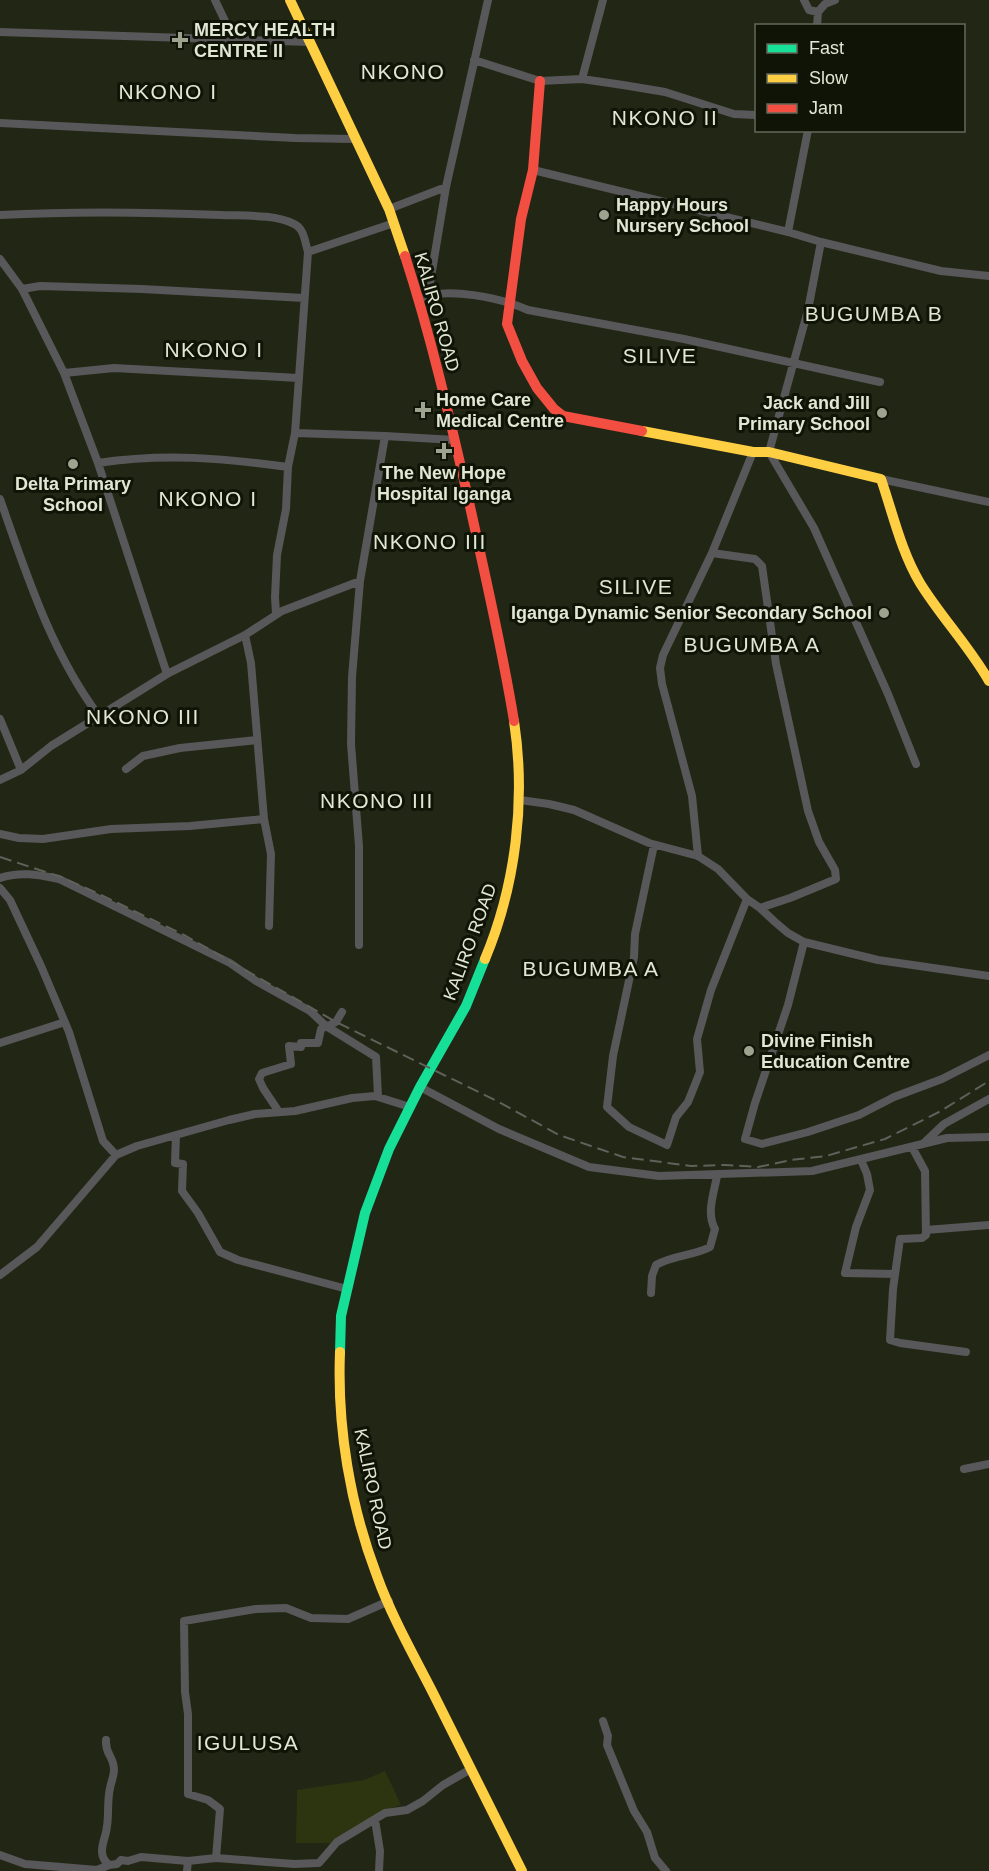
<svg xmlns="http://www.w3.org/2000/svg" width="989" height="1871" viewBox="0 0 989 1871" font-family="Helvetica,sans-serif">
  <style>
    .built { fill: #2c350f }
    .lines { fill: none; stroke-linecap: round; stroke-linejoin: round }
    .street { stroke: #585759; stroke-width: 8 }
    .fast { stroke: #16e098; stroke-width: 10 }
    .slow { stroke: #ffcf43; stroke-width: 10 }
    .jam { stroke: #f24e42; stroke-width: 10 }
    .rail { stroke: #5f625b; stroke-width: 2; stroke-dasharray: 12 6; stroke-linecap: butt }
    .poi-dot { fill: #9ea390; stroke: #101407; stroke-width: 2 }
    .labels { text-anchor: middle; stroke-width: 6; stroke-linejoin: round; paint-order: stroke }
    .poi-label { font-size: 18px; font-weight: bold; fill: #e0e7d3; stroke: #101407; text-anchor: start }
    .street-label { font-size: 18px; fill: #e0e7d3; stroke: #101407 }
    .quarter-label { font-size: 21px; letter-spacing: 1.5px; fill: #e0e7d3; stroke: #101407 }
  </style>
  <rect width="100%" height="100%" fill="#222615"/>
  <path class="built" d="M385,1771l16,34 -17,5 -52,33h-36l1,-53 67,-10z"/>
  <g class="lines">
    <path class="street" d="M215,0l19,40
      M804,0l5,10 9,2
      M817,26l1,-14 7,-8 10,-4
      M0,32l310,10
      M474,60l66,21 42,-2 41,6 42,7 69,22 22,1
      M582,79l21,-79
      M0,123l295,15 59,1
      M533,170l255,62 33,10 -13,68 -39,142 45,76 74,166 28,70
      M389,209l57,-22
      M0,215c74,-4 148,-3 221,0 22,1 54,-1 73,9 10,4 11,18 14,28l-13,181 -7,34 -2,42 -9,46 -2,42 1,17
      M788,232l20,-102
      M821,242l120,29 48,5
      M308,252l86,-29
      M0,259l22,30 42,84 34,90 69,211
      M22,289l18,-3 102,3 162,9
      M428,295l18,-108 42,-187
      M419,299c27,-13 82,-1 109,11l156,29 196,43
      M64,373l50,-5 184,10
      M295,433l90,3
      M98,463c67,-10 123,-5 190,4
      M881,479l108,23
      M0,499c26,74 51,153 99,217
      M712,553l43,6 7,7 14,98 32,147 11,31 16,28 1,9 -46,19 -30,10
      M245,635l6,28 13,156 7,35 -2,72
      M0,719l21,51
      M126,769l17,-13 37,-8 77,-8
      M0,780l21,-10 30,-24 116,-72 78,-39 37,-24 78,-30
      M520,800l29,4 25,6 75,33 49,13 20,13 29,30 13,9 15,14 13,11 16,9 74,18 111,16
      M0,834l19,4 24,1 68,-10 79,-3 74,-7
      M654,845l-19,89 -1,23 -21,99 -6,51 22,20 38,18 9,-28 12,-15 12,-30 -3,-33 14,-49 36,-91
      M698,856l-6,-60 -30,-112 -2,-16 3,-13 49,-102 41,-101
      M0,878c20,-7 39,-3 59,1l171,84 26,18 54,30 16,15 50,31 2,39
      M0,888l10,12 31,66 28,66 34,109 13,14 21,-9 92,-26 26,-6 40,-3 57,-13 23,-2 35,11
      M804,942l-16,63 -33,98 -10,36 17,5 46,-12 51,-17 35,-18 48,-18 47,-24
      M359,945v-99l-8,-102 1,-67 8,-96 25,-145 70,4
      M0,1043l65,-21
      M420,1087l79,42 90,38 70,9 153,-5 135,-33 42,-1
      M279,1112l-16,-24 -4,-9 3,-6 29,-9 -2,-18 12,1v-4h17l3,-14 15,-7 6,-10
      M176,1136l-1,27 8,1 -1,27 16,22 22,39 18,8 109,29
      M924,1143l20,-19 45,-25
      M912,1147l13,24 1,64 -4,3 -22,1 -7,50 -3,51 10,3 66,9
      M861,1160l6,14 3,16 -14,37 -11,46 50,1
      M926,1230l63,-5
      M0,1275l37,-28 79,-92
      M651,1293l1,-17 4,-11c17,-10 37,-9 54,-18l5,-18c-9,-16 -1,-36 2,-53
      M964,1469l25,-5
      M603,1721l5,15 -1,9 27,66 13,21 8,26 11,13
      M106,1740c-1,15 8,16 8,30 0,6 -3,12 -4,18 -3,13 -1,26 -3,38 -1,14 -12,27 2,39l8,-1 4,-4 7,1 13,-4 47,4 28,-3 78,6 25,-1 18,-21 48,-29 22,-3 16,-9 20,-16 28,-16
      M375,1820l5,31 -1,20
      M0,1855l25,9 72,6 12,-5
      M216,1858l4,-49 -12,-9 -20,-6v-80l-3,-22 -1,-71 72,-12 30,-1 25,10 37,1 41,-18
      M187,1871l1,-10"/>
    <path class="fast" d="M340,1352l1,-36 24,-103 24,-64 31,-62 46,-81 19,-47"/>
    <path class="slow" d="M290,0l99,209 16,47
      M642,431l111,21h16l112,27c12,35 20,72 39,104 21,34 49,63 69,98
      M485,959c31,-74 41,-159 29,-238
      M340,1352c-3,75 10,153 37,224 14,39 36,78 55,115 30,60 60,120 90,180"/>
    <path class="jam" d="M540,81l-7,89 -12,49 -14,105 15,37 15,27 17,21 9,7 79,15
      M405,256c26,80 45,163 64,246 16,73 33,145 45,219"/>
    <path class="rail" d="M0,857l61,20 36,16 89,43 150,86 161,79 62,34 64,22 68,9 34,-1 33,2 33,-7 35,-4 59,-17 54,-27 50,-31"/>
  </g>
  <g class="poi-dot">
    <path d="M177 31h6v6h6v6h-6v6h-6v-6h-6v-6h6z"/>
    <circle cx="604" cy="215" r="6"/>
    <path d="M420 401h6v6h6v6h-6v6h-6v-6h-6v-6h6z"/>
    <circle cx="882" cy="413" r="6"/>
    <path d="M441 442h6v6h6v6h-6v6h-6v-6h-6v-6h6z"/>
    <circle cx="73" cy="464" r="6"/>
    <circle cx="884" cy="613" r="6"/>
    <circle cx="749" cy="1051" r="6"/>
  </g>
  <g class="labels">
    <g class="poi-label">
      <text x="194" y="36">MERCY HEALTH<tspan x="194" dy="21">CENTRE II</tspan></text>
      <text x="616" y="211">Happy Hours<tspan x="616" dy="21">Nursery School</tspan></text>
      <text x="436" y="406">Home Care<tspan x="436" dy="21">Medical Centre</tspan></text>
      <text x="870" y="409" text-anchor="end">Jack and Jill<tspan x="870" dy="21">Primary School</tspan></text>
      <text x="444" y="479" text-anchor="middle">The New Hope<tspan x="444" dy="21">Hospital Iganga</tspan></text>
      <text x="73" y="490" text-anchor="middle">Delta Primary<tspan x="73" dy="21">School</tspan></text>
      <text x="872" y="619" text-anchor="end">Iganga Dynamic Senior Secondary School</text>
      <text x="761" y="1047">Divine Finish<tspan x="761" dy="21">Education Centre</tspan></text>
    </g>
    <g class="street-label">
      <text transform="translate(437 312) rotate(74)" y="6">KALIRO ROAD</text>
      <text transform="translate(470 942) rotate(-70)" y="6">KALIRO ROAD</text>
      <text transform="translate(373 1489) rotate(78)" y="6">KALIRO ROAD</text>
    </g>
    <g class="quarter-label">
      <text x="403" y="79">NKONO</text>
      <text x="168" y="99">NKONO I</text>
      <text x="665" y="125">NKONO II</text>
      <text x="874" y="321">BUGUMBA B</text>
      <text x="214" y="357">NKONO I</text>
      <text x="660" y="363">SILIVE</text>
      <text x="208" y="506">NKONO I</text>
      <text x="430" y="549">NKONO III</text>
      <text x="636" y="594">SILIVE</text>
      <text x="752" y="652">BUGUMBA A</text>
      <text x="143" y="724">NKONO III</text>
      <text x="377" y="808">NKONO III</text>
      <text x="591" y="976">BUGUMBA A</text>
      <text x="248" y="1750">IGULUSA</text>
    </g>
  </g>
  <rect x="755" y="24" width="210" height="108" fill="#101407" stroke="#636859" stroke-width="1.5"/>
  <rect x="767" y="44" width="30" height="9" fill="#16e098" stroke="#636859" stroke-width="1.5"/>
  <text x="809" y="54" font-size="18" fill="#e0e7d3">Fast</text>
  <rect x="767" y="74" width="30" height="9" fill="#ffcf43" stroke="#636859" stroke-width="1.5"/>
  <text x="809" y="84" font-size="18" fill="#e0e7d3">Slow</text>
  <rect x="767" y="104" width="30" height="9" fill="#f24e42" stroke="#636859" stroke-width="1.5"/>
  <text x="809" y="114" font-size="18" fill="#e0e7d3">Jam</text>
</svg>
